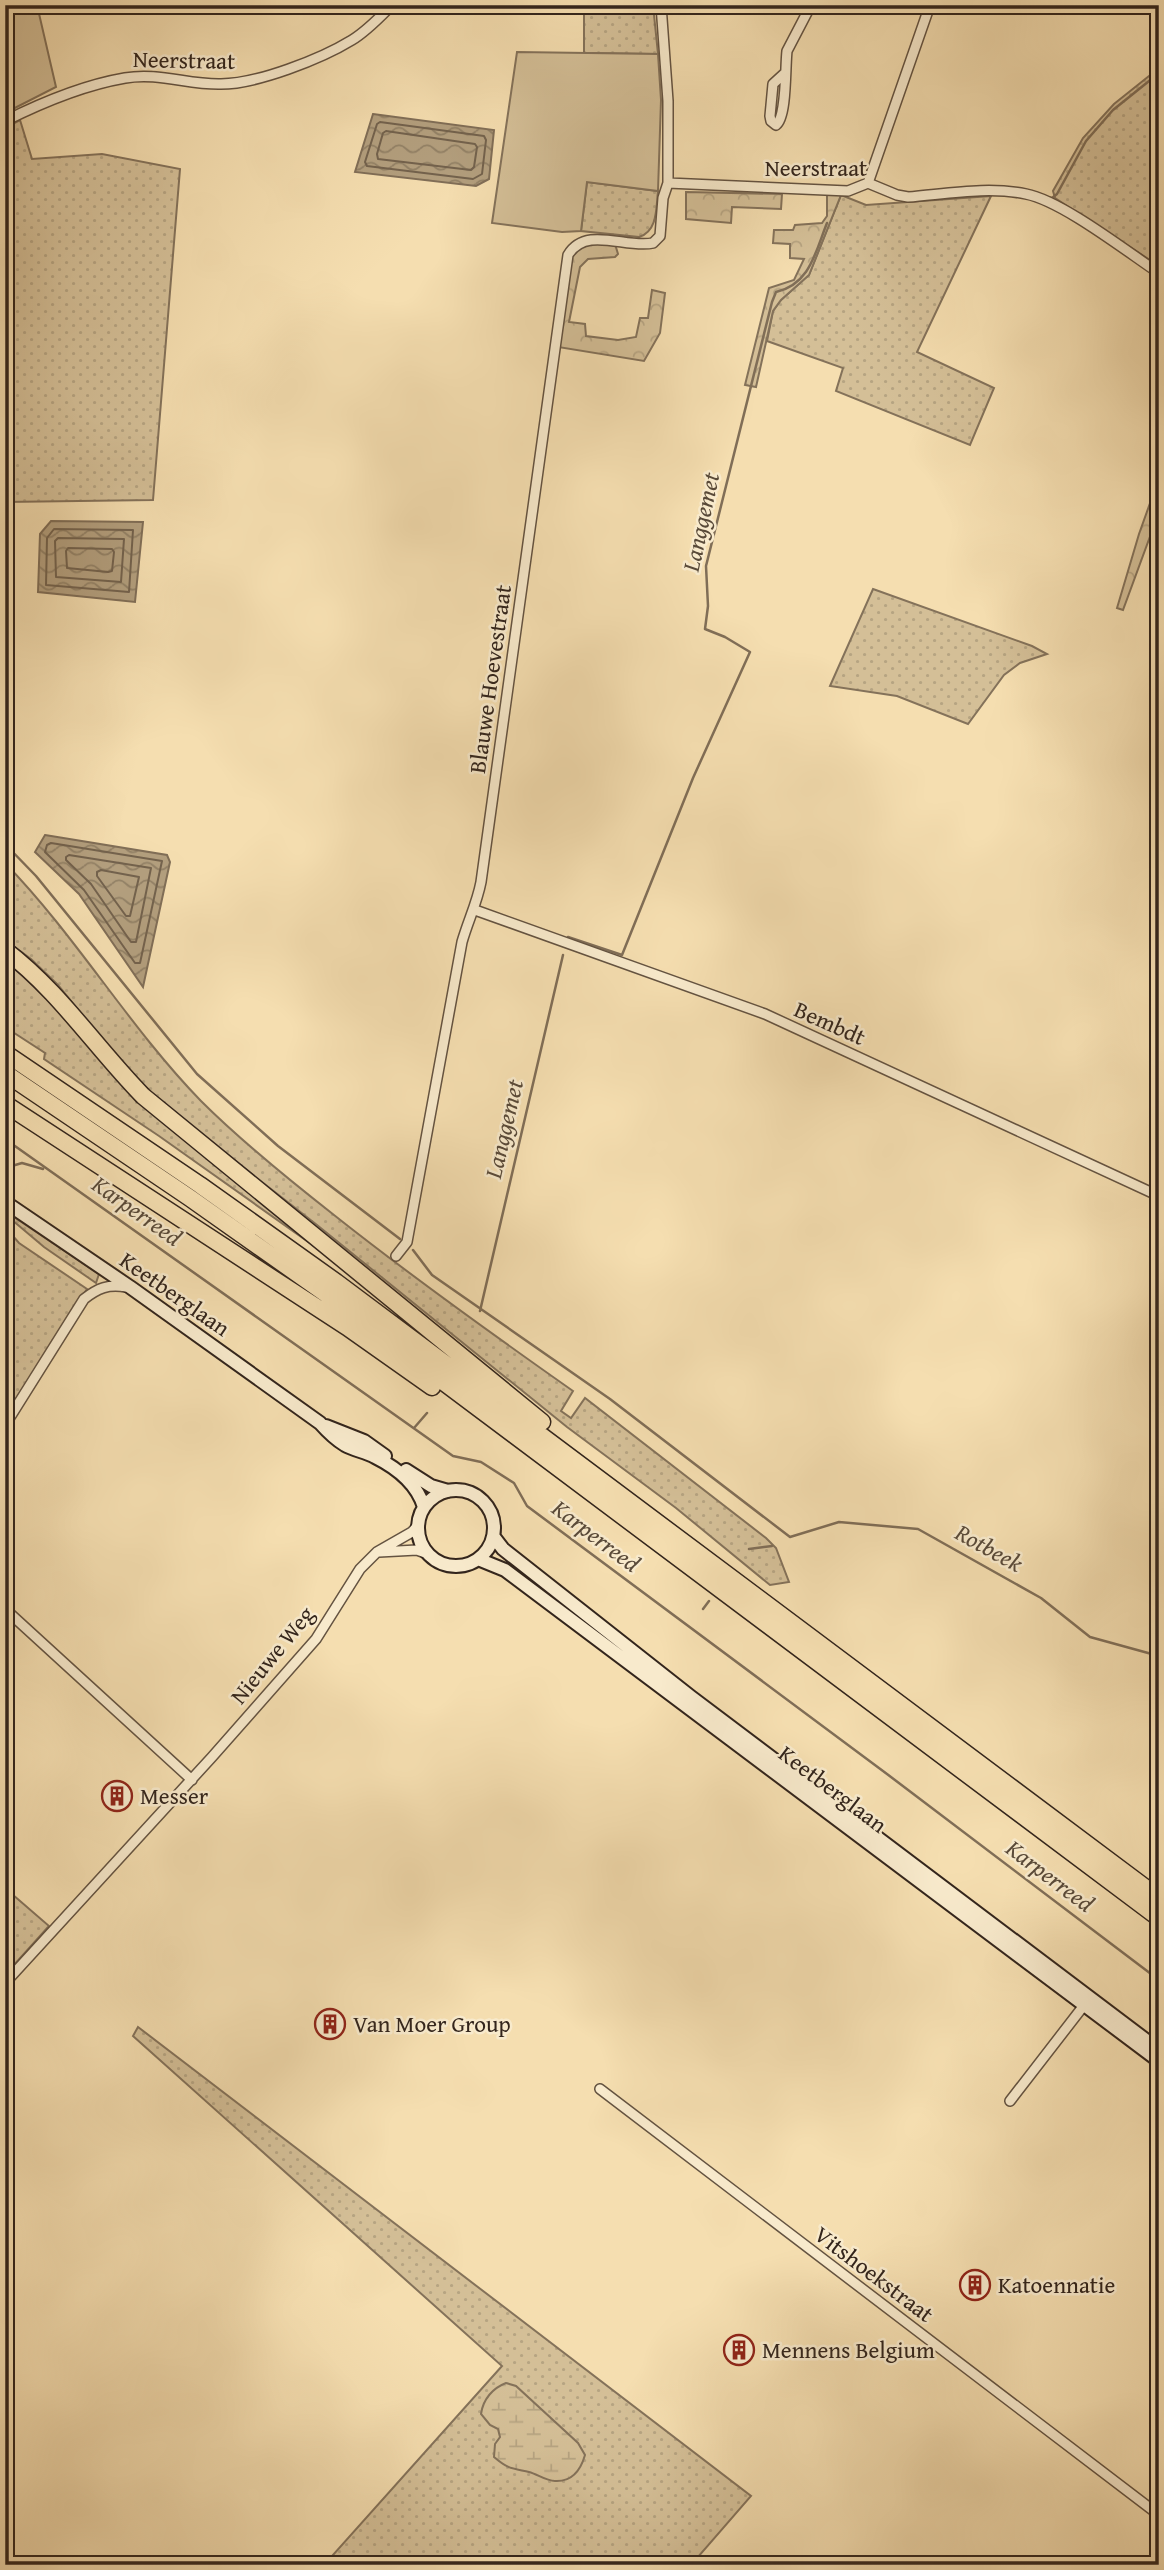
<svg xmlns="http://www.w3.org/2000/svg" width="1164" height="2570" viewBox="0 0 1164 2570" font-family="'Gentium Book Plus',serif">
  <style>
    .grass { fill: url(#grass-dots); stroke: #84725a; stroke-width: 2 }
    .forest { fill: url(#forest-crowns); stroke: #84725a; stroke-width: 2 }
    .wetland { fill: url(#wetland-marsh); stroke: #84725a; stroke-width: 2 }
    .garden { fill: #d4bf97; stroke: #84725a; stroke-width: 2 }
    .water { fill: url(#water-waves); stroke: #806e57; stroke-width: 2 }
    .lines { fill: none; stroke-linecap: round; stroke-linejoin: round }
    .shore { stroke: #73624d; stroke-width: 2 }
    .stream { stroke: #806e57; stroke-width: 2.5 }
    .minor-casing { stroke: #645341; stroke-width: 12 }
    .secondary-casing { stroke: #33251c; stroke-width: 16 }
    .motorway-casing { stroke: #33251c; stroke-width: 19 }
    .minor { stroke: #f8eacc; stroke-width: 9 }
    .secondary { stroke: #f8eacc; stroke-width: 12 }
    .motorway { stroke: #f5deb0; stroke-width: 16 }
    .labels { text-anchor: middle; stroke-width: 5; stroke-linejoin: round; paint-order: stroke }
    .street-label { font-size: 23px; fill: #33251c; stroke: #f8eacc }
    .poi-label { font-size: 23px; fill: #33251c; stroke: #f8eacc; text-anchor: start }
    .water-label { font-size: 24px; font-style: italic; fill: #594a39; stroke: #f8eacc }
  </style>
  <defs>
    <pattern id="grass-dots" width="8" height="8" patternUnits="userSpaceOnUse" patternTransform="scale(1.75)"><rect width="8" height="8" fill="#d4bf97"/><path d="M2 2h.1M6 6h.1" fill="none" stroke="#b6a482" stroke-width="1.8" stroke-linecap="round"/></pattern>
    <pattern id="forest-crowns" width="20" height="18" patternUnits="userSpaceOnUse" patternTransform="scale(1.75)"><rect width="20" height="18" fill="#d4bf97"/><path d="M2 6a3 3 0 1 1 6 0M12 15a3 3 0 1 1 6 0" fill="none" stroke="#b6a482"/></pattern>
    <pattern id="wetland-marsh" width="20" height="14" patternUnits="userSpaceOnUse" patternTransform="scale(1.75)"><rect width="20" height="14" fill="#d4bf97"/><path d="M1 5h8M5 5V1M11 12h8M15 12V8" fill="none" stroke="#b6a482"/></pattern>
    <pattern id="water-waves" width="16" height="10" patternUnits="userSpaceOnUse" patternTransform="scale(1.75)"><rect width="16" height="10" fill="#b39f7e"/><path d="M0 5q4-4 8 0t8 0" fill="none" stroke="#928166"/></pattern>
  </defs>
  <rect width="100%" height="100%" fill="#f5deb0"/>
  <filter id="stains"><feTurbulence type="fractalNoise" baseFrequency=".00286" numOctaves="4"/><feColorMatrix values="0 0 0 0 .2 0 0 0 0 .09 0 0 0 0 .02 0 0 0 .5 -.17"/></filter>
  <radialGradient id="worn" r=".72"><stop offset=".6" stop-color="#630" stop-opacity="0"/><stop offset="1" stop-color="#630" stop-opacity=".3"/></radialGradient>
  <path class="grass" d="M584,5h69l5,49 -74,-1z
    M1159,68v198l-104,-68 -2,-7 30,-53 31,-34z
    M20,120l12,39 70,-5 78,15 -27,331 -148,2v-374z
    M587,182l71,9c-2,17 0,40 -19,46l-58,-6z
    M841,195l25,10 125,-9 -74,156 77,36 -24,57 -134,-54 7,-23 -76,-27 6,-30 8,-11 28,-25z
    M873,589l159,57 15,8 -27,9 -16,12 -36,49 -71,-28 -67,-10z
    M5,863c72,74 124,164 196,238 41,41 87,78 133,114 78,62 158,119 239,176l-12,20 10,7 14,-20 181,140 10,10 13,34 -19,3 -94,-77 -109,-81 -250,-202 -151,-118 -44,-43 -64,-79 -27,-26 -26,-19z
    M5,957l13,10 64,70 263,231 -186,-132 -115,-77 1,-6 -40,-26z
    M5,1211l94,63 -3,9 -52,-36 -39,-33z
    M5,1227l14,16 68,46 -82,127z
    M5,1888l44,38 -44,49z
    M138,2027l613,469 -60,69h-367l178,-199 -369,-330z"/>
  <path class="forest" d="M686,192l96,2 -1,15 -49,-2 -1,16 -45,-4z
    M827,195h14l-32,80 -28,25 -8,11 -17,76 -11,-2 24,-97 25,-8 10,-21 -14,-1v-14l-17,-1 1,-13h19l2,-5 27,-2 5,-7z
    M588,243l27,1 3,10 -3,3 -27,2 -8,8 -11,55 16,2 1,12 32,4 18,-3 4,-19h8l4,-28 13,3 -5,40 -16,28 -86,-14 13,-90 4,-7z
    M1159,478v34l-36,98 -6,-2 22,-74z"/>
  <path class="wetland" d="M506,2383l10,3 62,57 7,12c-4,14 -12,27 -30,26 -9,0 -18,-7 -26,-9 -18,-4 -21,-3 -35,-15l1,-13 5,-7 -2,-8 -8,-4 -9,-11c2,-15 12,-26 25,-31z"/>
  <path class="garden" d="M5,5h32l19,82 -51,26z
    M517,52l141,2 3,46 -3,91 -71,-9 -6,49 -19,1 -70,-9z"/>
  <path class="water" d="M373,114l121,16 -5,49 -13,7 -121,-14z
    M51,521l92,1 -8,80 -97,-10 2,-58z
    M45,835l122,20 3,7 -27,125 -64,-93 -44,-42z"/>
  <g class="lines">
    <path class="shore" d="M380,122l104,14 2,4 -4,34 -9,5 -106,-13 -2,-4 12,-38z
      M386,131l89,13 2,3 -3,20 -3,3 -93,-11 -1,-5 6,-21z
      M54,529l79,1 -4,62 -83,-7 1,-47z
      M58,538l66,1 -3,43 -65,-5 -1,-36z
      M68,548l44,1 2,3 -2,19 -4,1 -41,-4 -1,-17z
      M51,843l111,18 -22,102h-5l-51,-73 -39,-38 2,-7z
      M69,855l82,13 -15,74h-5l-40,-58 -25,-24v-3z
      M101,870l38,7 -9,39h-4l-29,-40v-4z"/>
    <path class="stream" d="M1047,197l5,1 5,-4 29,-53 27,-31 46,-37
      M5,844l31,32 161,198 81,72 122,93
      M568,937l54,18 71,-177 57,-126 -25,-15 -20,-8 3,-23 -2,-40 66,-264 4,-10c34,-8 39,-39 51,-69
      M5,1139l448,317 28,6 33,21 13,23 360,268 272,206
      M5,1168l17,-5 21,6
      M413,1250l19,25 178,124 180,138
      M480,1311l83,-356
      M414,1428l13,-15
      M790,1537l49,-15 79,7 123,69 49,39 69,19
      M749,1549l23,-3
      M703,1609l6,-8"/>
    <g class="minor-casing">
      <path id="minor" d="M785,73l-12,11 -3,32 1,5 5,4c11,-8 9,-58 11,-74l24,-46
        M5,121c38,-19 79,-36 120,-43 33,-6 64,7 96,6 36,0 100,-25 131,-44 15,-9 27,-22 40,-35
        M668,183l180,8 20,-8 29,12 11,2c38,-3 80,-11 118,-3 36,7 100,57 133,79
        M868,183l62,-178
        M475,910l290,104 394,182
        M396,1256l11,-14 55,-300c6,-21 15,-39 19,-60l87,-627c18,-30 58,-6 85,-12l7,-7 3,-38 5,-15v-82l-7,-96
        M5,1425l79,-126c14,-11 24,-15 42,-12
        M379,1552l38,-2 11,4
        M5,1609l187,171
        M5,1983l207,-226 104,-118 44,-70 17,-17 35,-20 6,-7
        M600,2089l559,426
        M1010,2101l75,-97"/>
    </g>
    <g class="secondary-casing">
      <path id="secondary" d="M5,1202l125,85 190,136c8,9 15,16 25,22 9,5 21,7 30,12 22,11 42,27 49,50
        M326,1426l38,15 21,15
        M406,1470l25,16 17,5
        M418 1528a38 38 0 1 1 76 0a38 38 0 1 1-76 0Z
        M493,1536l10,13 188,148 468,353
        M478,1559l27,11 654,491"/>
    </g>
    <g class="motorway-casing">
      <path id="motorway" d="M5,950c54,41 91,98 138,146l399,326
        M5,1053l195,132 136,97 823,616
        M5,1073l185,125 136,96 833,624
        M5,1104l342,223 85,60"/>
    </g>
    <use href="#minor" class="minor"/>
    <use href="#secondary" class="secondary"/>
    <use href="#motorway" class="motorway"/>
  </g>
  <defs>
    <g id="building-ring" transform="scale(1.575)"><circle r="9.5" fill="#f8eacc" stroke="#8f2418" stroke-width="1.5"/><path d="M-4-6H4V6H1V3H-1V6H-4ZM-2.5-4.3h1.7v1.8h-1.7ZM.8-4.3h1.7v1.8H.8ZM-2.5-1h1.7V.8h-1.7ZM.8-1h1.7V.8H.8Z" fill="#8f2418"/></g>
  </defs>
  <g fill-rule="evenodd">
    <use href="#building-ring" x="117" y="1796"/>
    <use href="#building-ring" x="330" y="2024"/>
    <use href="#building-ring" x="975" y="2285"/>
    <use href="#building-ring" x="739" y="2350"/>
  </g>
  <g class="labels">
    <g class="street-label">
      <text transform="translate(184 60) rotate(1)" y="8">Neerstraat</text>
      <text x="816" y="176">Neerstraat</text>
      <text transform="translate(490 679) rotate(-82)" y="8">Blauwe Hoevestraat</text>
      <text transform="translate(830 1023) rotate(24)" y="8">Bembdt</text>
      <text transform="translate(175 1294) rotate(35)" y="8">Keetberglaan</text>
      <text transform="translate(272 1655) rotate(-51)" y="8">Nieuwe Weg</text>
      <text transform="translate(833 1789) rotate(37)" y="8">Keetberglaan</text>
      <text transform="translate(874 2274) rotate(37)" y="8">Vitshoekstraat</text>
    </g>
    <g class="poi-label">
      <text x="140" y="1804">Messer</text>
      <text x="353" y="2032">Van Moer Group</text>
      <text x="998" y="2293">Katoennatie</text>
      <text x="762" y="2358">Mennens Belgium</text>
    </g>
    <g class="water-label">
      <text transform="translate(701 522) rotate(-78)" y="8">Langgemet</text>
      <text transform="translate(504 1129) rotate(-77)" y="8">Langgemet</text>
      <text transform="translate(137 1211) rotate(35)" y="8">Karperreed</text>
      <text transform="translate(596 1536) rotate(37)" y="8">Karperreed</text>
      <text transform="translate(989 1548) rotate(29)" y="8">Rotbeek</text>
      <text transform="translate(1050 1876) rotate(37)" y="8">Karperreed</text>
    </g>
  </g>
  <rect width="1164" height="2570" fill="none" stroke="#f5deb0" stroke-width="28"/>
  <rect x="7" y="7" width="1150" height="2556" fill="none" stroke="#33251c" stroke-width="3.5"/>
  <rect x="14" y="14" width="1136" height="2542" fill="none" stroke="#33251c" stroke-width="2"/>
  <rect width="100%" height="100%" filter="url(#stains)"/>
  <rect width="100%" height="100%" fill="url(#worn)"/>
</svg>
